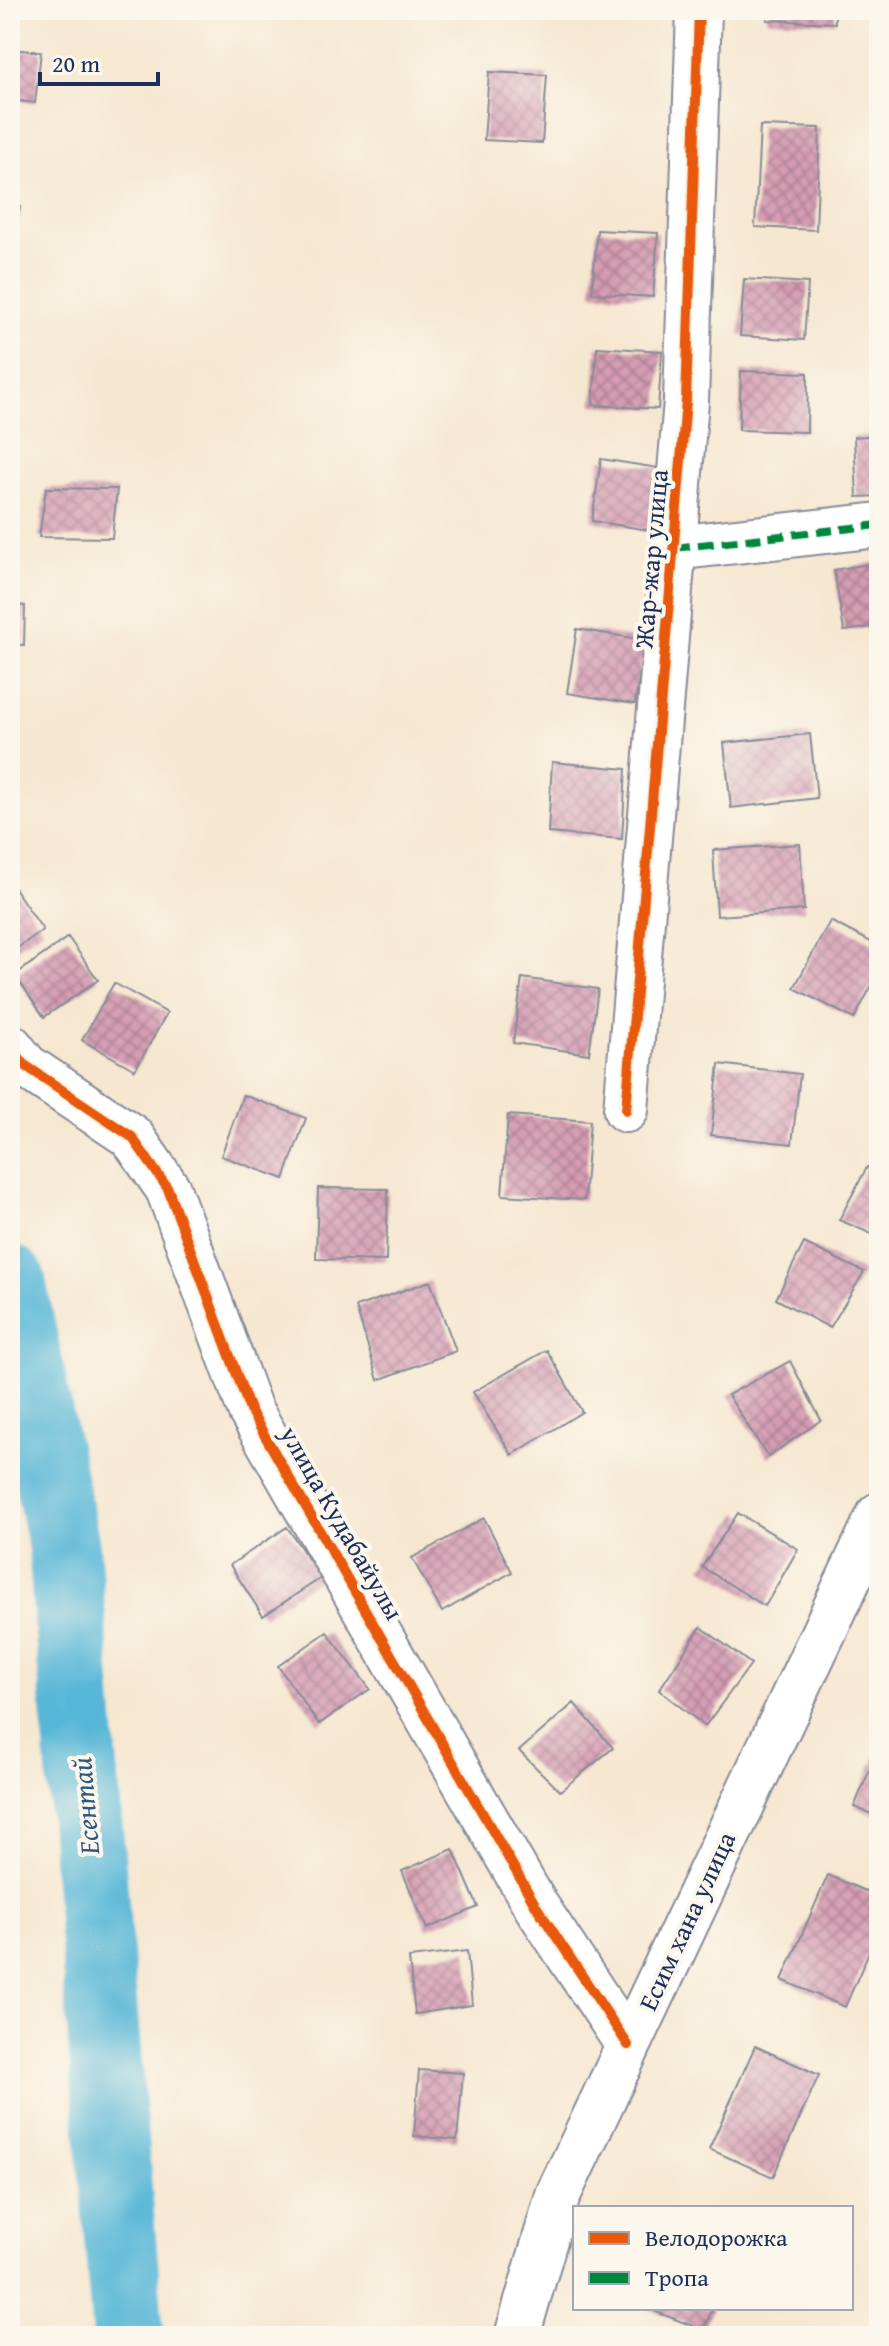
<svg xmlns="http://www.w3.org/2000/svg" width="889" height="2346" viewBox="0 0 889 2346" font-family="'Gentium Book Plus',serif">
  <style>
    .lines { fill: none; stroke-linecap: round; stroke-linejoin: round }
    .river { stroke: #58b7d7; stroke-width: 72 }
    .building { fill: url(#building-cross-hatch) }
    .minor-casing { stroke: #888b97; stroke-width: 48 }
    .minor { stroke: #fff; stroke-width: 44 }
    .quiet { stroke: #00873e; stroke-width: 8; stroke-dasharray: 16 8; stroke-linecap: butt }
    .cycleway-casing { stroke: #fbf7ec; stroke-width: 15 }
    .cycleway { stroke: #e8590c; stroke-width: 10 }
    .labels { text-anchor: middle; stroke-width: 8; stroke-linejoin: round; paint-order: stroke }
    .street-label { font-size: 26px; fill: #1b2f5e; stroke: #fbf7ec }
    .water-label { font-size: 28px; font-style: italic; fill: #2d5882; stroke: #fbf7ec }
  </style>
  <defs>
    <pattern id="building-cross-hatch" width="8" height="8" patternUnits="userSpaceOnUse" patternTransform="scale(2)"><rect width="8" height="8" fill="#d59cb2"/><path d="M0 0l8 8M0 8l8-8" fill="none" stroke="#ac8094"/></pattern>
  </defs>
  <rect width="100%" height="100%" fill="#fbf7ec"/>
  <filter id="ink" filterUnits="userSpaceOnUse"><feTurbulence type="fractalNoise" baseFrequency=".0125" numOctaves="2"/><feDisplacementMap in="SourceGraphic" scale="16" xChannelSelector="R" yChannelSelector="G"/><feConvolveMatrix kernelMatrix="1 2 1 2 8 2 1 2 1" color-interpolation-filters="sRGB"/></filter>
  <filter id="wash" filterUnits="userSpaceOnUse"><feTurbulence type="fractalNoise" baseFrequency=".006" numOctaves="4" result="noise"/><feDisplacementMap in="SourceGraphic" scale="32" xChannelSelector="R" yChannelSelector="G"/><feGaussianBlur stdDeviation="1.8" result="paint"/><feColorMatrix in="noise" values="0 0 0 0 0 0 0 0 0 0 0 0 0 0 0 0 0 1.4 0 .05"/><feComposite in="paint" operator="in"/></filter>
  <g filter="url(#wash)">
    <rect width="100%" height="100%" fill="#f6e7d0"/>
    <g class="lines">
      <path class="river" d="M10,1281l54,266 64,789"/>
    </g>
    <g id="blocks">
      <path class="building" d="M768,10h67v13l-68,-3z
        M10,49l31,3 -6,51 -25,-3z
        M489,72l58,3 -5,68 -58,-3z
        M760,126l60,2 -4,102 -61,-3z
        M10,206l10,1 -8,49 -2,-1z
        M597,230l61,3 -5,64 -61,-4z
        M744,279l64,4 -4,57 -64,-4z
        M10,341h7l2,54 -9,1z
        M597,347l65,4 -4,58 -65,-4z
        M741,371l67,2 -1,59 -68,-2z
        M879,435v61l-22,1 -3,-60z
        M601,459l64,10 -10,62 -63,-10z
        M46,488l71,1 -5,49 -73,-1z
        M879,562v64l-35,5 -10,-61z
        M10,605l15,1 -1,39h-14z
        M577,629l68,11 -10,64 -68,-11z
        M810,734l7,64 -86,10 -7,-65z
        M552,762l74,7 -4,70 -74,-6z
        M800,844l4,66 -87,6 -4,-66z
        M10,882l33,48 -33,23z
        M830,921l49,25v26l-25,47 -60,-31z
        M68,937l30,43 -54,37 -29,-42z
        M522,978l76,11 -9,65 -76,-11z
        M114,983l53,30 -32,57 -53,-30z
        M719,1064l81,10 -8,70 -81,-9z
        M243,1095l63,23 -22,61 -63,-23z
        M508,1115l82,6 -6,79 -82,-5z
        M867,1167l12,5v65l-40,-17z
        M318,1188l70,1 -2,72 -70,-2z
        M804,1243l60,29 -34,56 -54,-29z
        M430,1281l26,70 -78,29 -22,-73z
        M547,1350l35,62 -70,43 -39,-63z
        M790,1361l31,59 -53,37 -40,-62z
        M738,1513l60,36 -33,57 -63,-39z
        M484,1518l28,54 -70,40 -30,-54z
        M287,1527l34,51 -58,38 -33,-51z
        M701,1627l50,37 -46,62 -46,-36z
        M327,1632l43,57 -51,35 -41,-58z
        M574,1703l39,45 -53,43 -41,-40z
        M879,1748v69l-25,-10z
        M453,1849l25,58 -51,22 -25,-58z
        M828,1875l51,22v32l-34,78 -63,-27z
        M467,1951l5,54 -57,9 -6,-56z
        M755,2046l64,29 -46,102 -64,-28z
        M419,2070l44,3 -6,67 -43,-4z
        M646,2308h67l-10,22z"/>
    </g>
  </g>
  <g filter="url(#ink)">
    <use href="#blocks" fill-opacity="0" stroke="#888b97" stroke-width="2"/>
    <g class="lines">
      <g class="minor-casing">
        <path id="minor" d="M674,548l205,-23
          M10,1046l16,20 106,71 36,52 82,221 286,496 92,139
          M626,1110l60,-709 13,-391
          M517,2336l41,-141 321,-680"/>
      </g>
      <use href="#minor" class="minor"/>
      <path class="quiet" d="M674,548l205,-23"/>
      <g class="cycleway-casing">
        <path id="cycleway" d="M10,1046l16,20 106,71 36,52 82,221 286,496 92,139
          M626,1110l60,-709 13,-391"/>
      </g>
      <use href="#cycleway" class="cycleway"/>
    </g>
  </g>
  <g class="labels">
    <g class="street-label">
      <text transform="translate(651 559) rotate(-85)" y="9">Жар-жар улица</text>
      <text transform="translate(342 1523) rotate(60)" y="9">улица Кудабайулы</text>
      <text transform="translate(687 1921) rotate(-65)" y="9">Есим хана улица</text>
    </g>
    <g class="water-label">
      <text transform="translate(85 1806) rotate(-95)" y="10">Есентай</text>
    </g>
  </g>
  <rect width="889" height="2346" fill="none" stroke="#fbf7ec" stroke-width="40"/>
  <rect x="573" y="2206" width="280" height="104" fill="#fbf7ec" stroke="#a1a7b3" stroke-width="2"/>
  <rect x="589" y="2232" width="40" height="12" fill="#e8590c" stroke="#a1a7b3" stroke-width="2"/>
  <text x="645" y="2246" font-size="24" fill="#1b2f5e">Велодорожка</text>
  <rect x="589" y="2272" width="40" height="12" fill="#00873e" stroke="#a1a7b3" stroke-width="2"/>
  <text x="645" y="2286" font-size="24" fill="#1b2f5e">Тропа</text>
  <path d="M40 72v12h118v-12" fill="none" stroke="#1b2f5e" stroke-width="4"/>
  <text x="52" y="72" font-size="24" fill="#1b2f5e" stroke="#fbf7ec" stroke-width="6" paint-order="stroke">20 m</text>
</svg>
